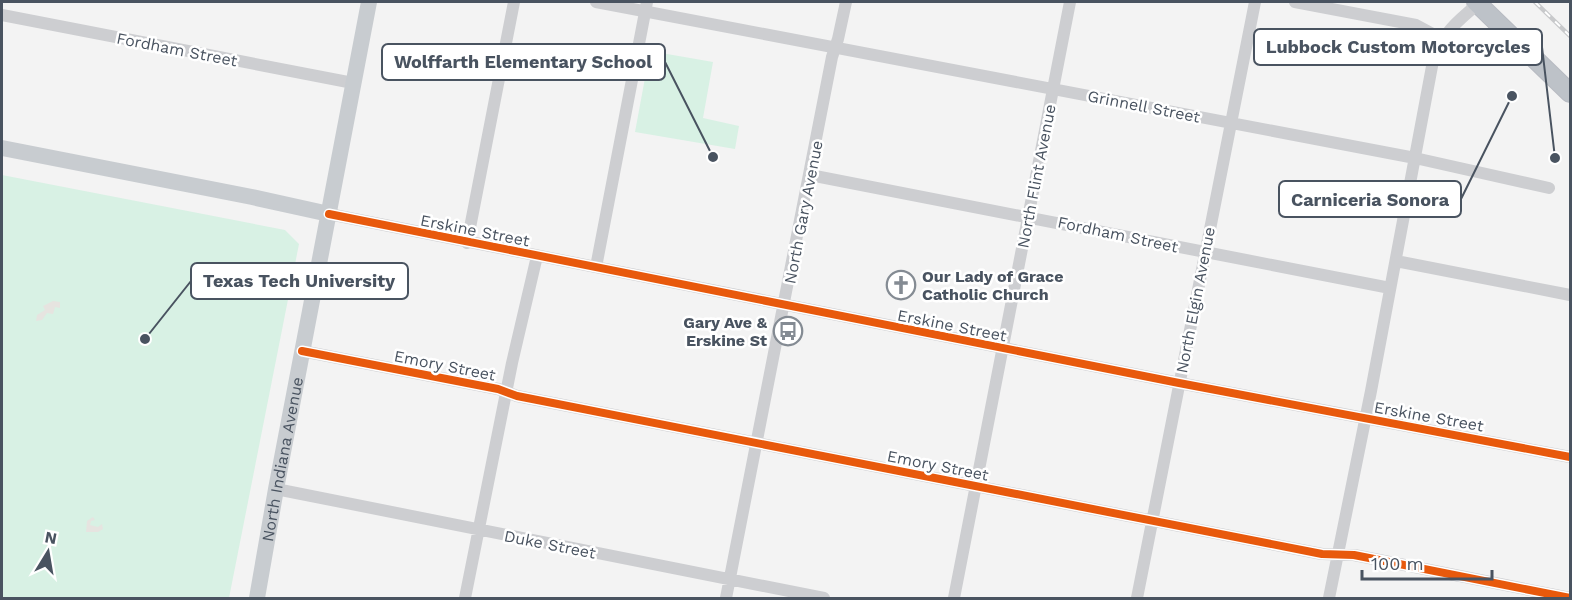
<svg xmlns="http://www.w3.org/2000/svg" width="1572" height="600" viewBox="0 0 1572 600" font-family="'Work Sans',sans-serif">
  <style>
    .green { fill: #d8f1e4 }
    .sand { fill: #e6e4e0 }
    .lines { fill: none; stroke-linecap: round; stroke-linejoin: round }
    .highway-casing { stroke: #b8bbc2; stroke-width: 20 }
    .minor { stroke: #cdced1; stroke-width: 12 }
    .major { stroke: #c8ccd0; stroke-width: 16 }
    .highway { stroke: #bdc2c8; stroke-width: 18 }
    .rail-casing { stroke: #c8c9cb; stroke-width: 4.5 }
    .rail { stroke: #fff; stroke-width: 2; stroke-dasharray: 7; stroke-linecap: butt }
    .cycleway-casing { stroke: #fff; stroke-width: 11 }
    .cycleway { stroke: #e8590c; stroke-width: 8 }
    .labels { text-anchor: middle; stroke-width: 5; stroke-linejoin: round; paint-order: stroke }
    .street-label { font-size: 16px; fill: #495360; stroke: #fff }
    .poi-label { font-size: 16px; font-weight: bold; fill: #495360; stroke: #fff; text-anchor: start }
    .leader { fill: none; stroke: #495360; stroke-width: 2 }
    .callout-dot { fill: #495360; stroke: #fff; stroke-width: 2 }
    .callout { fill: #fff; stroke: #495360; stroke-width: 2 }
    .callout-label { font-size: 18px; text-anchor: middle; font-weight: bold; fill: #495360 }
  </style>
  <rect width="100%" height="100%" fill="#f3f3f3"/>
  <path class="green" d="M650,51l63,11 -10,56 36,8 -4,23 -100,-17z
    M2,175l283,55 14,14 -70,354h-227z"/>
  <path class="sand" d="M53,301l7,1v6l-5,-1 -2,7 -6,-1 -5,7 -6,1 1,-6 8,-5 -2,-4z
    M93,517l2,3 -4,1 -1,4 8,2 4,-3 1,5 -5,3h-12l1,-11z"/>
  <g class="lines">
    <g class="highway-casing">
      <path id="highway" d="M1476,2l94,91"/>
    </g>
    <path class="minor" d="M596,2l819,156 134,30
      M1295,2l121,23 26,14
      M2,15l351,68
      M810,175c194,36 387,76 580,113
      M329,214l850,169 391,74
      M467,243l47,-241
      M1396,261l174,34
      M596,267l51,-265
      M302,351l196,38 19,7 805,158 32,1 216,43
      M276,489l548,109
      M465,598l47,-235 25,-107
      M726,598l106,-541 6,-18 8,-37
      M954,598l116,-596
      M1137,598l118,-596
      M1329,598l42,-207 62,-330c8,-26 24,-40 45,-57"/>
    <g class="major">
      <path d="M2,148l250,49 77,17"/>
      <path id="s1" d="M257,598l19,-109 93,-487"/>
    </g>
    <use href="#highway" class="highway"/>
    <g class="rail-casing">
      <path id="rail" d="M1535,2l35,34"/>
    </g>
    <use href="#rail" class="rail"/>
    <g class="cycleway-casing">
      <path id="cycleway" d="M329,214l850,169 391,74
        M302,351l196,38 19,7 805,158 32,1 216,43"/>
    </g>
    <use href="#cycleway" class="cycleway"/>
  </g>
  <defs>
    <g id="church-ring" transform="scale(1.5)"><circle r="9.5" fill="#fff" stroke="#848b93" stroke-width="1.5"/><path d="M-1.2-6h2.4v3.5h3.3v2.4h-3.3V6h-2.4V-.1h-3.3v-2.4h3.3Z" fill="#848b93"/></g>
    <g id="bus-ring" transform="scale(1.5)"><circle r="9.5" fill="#fff" stroke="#848b93" stroke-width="1.5"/><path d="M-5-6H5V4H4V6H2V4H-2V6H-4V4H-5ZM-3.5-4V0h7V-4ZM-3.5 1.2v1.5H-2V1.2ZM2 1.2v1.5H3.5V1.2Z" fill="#848b93"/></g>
  </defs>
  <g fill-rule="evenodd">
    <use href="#church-ring" x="901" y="285"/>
    <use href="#bus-ring" x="788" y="331"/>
  </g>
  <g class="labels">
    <g class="street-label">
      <text transform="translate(177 49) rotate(11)" y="6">Fordham Street</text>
      <text transform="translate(1144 106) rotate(11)" y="6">Grinnell Street</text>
      <text transform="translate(1036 176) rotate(-79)" y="6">North Flint Avenue</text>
      <text transform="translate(803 212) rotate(-79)" y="6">North Gary Avenue</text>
      <text transform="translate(475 230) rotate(11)" y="6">Erskine Street</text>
      <text transform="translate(1118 234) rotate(12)" y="6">Fordham Street</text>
      <text transform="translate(1195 300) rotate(-79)" y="6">North Elgin Avenue</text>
      <text transform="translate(952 325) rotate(11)" y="6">Erskine Street</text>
      <text transform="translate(445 365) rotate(11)" y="6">Emory Street</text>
      <text transform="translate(1429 416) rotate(10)" y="6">Erskine Street</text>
      <text dy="6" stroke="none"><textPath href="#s1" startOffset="141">North Indiana Avenue</textPath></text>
      <text transform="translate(938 465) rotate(11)" y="6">Emory Street</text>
      <text transform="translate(550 544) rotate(11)" y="6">Duke Street</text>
    </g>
    <g class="poi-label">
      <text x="922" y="282">Our Lady of Grace<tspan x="922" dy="18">Catholic Church</tspan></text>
      <text x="767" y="328" text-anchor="end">Gary Ave &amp;<tspan x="767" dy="18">Erskine St</tspan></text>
    </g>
  </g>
  <path class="leader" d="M1555 158L1542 47M713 157L665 62M1512 96L1461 199M145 339L191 281"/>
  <g class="callout-dot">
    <circle cx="1555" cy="158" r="6"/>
    <circle cx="713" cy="157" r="6"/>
    <circle cx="1512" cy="96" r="6"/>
    <circle cx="145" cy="339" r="6"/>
  </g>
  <g class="callout">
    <rect x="1254" y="29" width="288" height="36" rx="6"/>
    <rect x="382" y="44" width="283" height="36" rx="6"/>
    <rect x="1279" y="181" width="182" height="36" rx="6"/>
    <rect x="191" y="263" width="217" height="36" rx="6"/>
  </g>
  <g class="callout-label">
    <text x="1398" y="53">Lubbock Custom Motorcycles</text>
    <text x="523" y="68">Wolffarth Elementary School</text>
    <text x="1370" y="206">Carniceria Sonora</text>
    <text x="299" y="287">Texas Tech University</text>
  </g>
  <rect width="1572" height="600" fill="none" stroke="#495360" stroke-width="6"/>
  <g transform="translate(48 552) rotate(11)" stroke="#ffffff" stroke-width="4.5" paint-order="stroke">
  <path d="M0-4.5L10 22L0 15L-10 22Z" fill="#495360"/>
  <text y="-9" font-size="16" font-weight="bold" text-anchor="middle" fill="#495360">N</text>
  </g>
  <path d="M1362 570v9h130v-9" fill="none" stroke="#495360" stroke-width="3"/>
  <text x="1371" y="570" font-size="18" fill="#495360" stroke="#ffffff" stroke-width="4.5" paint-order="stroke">100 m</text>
</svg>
